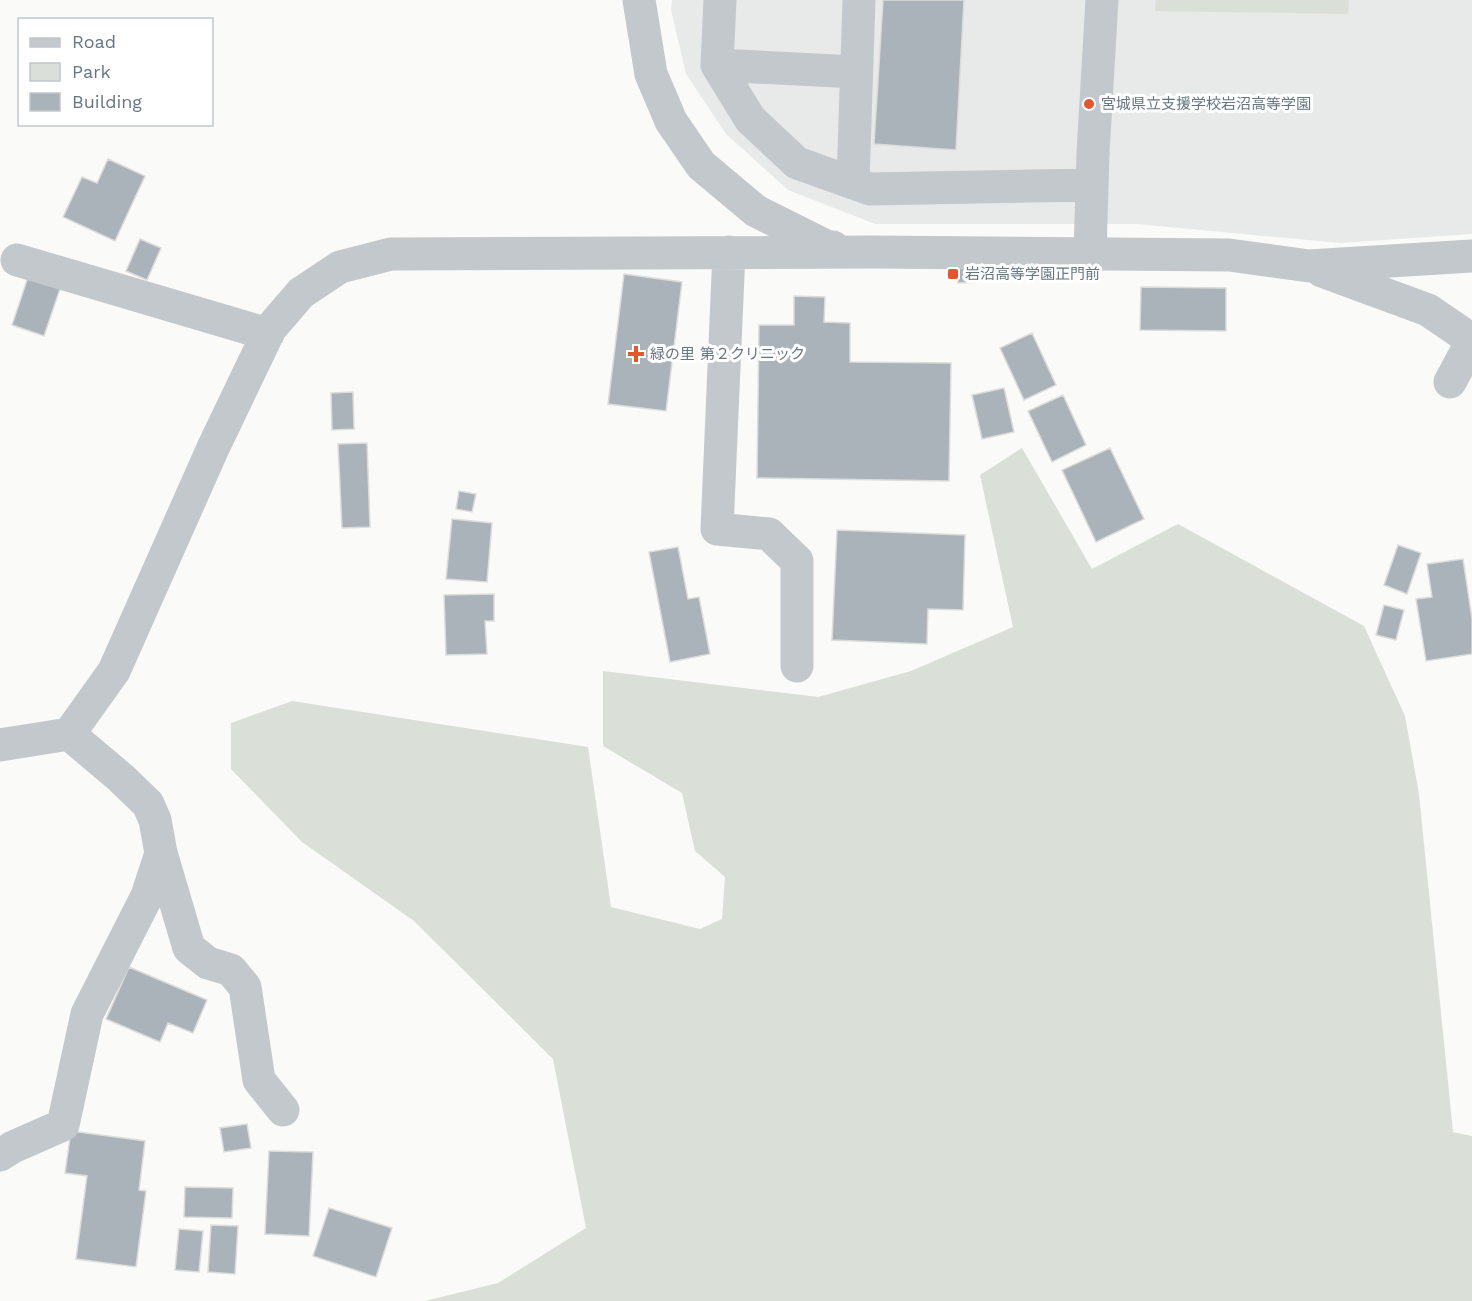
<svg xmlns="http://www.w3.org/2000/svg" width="1472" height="1301" viewBox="0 0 1472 1301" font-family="'Work Sans','Noto Sans JP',sans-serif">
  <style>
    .built { fill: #e8e9e9 }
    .green { fill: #dadfd7 }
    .building { fill: #aab3b9; stroke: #dcdcda; stroke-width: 1.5 }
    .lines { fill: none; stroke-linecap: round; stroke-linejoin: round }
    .minor { stroke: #c3c8cc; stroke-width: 33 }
    .poi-dot { fill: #e4572e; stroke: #fff; stroke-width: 2 }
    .labels { text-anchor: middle; stroke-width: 6; stroke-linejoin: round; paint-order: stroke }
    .poi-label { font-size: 15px; fill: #657683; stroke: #fff; text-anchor: start }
  </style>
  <rect width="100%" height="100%" fill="#fafaf8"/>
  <path class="built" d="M672,0h800v234l-132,9 -203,-19h-262l-87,-34 -62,-56 -40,-60 -15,-64z"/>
  <path class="green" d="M1156,0h193l-1,14 -193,-3z
    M1022,448l70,121 86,-45 186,102 41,90 14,78 34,338 19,4v165h-1047l73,-18 88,-55 -33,-169 -139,-138 -112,-79 -71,-73v-46l61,-22 296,46 23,160 89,22 22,-10 3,-42 -30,-26 -13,-58 -79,-47v-75l215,26 93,-26 102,-44 -33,-152z"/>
  <path class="building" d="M883,0h81l-8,150 -82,-6z
    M108,159l37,17 -30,65 -52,-24 19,-40 15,6z
    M140,239l21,9 -14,32 -21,-9z
    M979,265l1,17 -22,1 -1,-17z
    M30,271l32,12 -18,53 -32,-11z
    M624,274l58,8 -16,129 -58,-7z
    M1141,287l85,1v43l-86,-1z
    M794,296l31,1 -1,25 26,1v39l101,1 -2,118 -192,-3 2,-153h35z
    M1032,333l24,52 -32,15 -24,-52z
    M1004,388l10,44 -32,7 -10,-44z
    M353,392l1,37 -22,1 -1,-37z
    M1063,395l23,50 -34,17 -24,-51z
    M367,443l3,84 -28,1 -4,-84z
    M1110,448l34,71 -48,23 -34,-72z
    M459,491l17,3 -4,18 -16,-3z
    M452,519l40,4 -5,59 -41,-3z
    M837,530l128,5 -2,75 -35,-1 -1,35 -95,-4z
    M1398,545l23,8 -14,41 -23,-9z
    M678,547l10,52 11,-2 11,57 -40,8 -21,-110z
    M1463,559l9,60v35l-46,7 -10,-62 16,-2 -5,-33z
    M494,594v27h-9l2,33 -41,1 -2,-60z
    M1384,605l20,5 -8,30 -20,-5z
    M129,967l78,33 -14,33 -25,-10 -8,19 -54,-23z
    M247,1124l4,24 -27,4 -4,-24z
    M71,1131l74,10 -6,49 7,1 -10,76 -60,-8 11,-83 -22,-3z
    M269,1151l44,1 -4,84 -44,-2z
    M185,1187l48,1 -1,30 -48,-1z
    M329,1208l63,20 -16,49 -63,-21z
    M211,1225l27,1 -3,48 -27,-2z
    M179,1229l24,2 -4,41 -24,-2z"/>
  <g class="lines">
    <path class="minor" d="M639,0l12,74 20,47 30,44 55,46 72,36h5
      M720,0l-3,65 33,54 47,44 73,26 222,-4
      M717,65l139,7
      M853,182l6,-182
      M729,252l-12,277 52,5 28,27v105
      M1090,254l3,-101 9,-153
      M17,260l251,74
      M1322,271l106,39 44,30
      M1450,382l22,-41
      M0,745l69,-11 45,-63 99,-223 57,-119 31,-36 39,-26 51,-13 482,-2 356,3 80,11 163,-10
      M161,853l28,95 19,15 23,7 14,17 14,93 24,30
      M0,1155l13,-8 50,-22 24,-111 60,-118 14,-43 -6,-33 -7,-16 -27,-26 -52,-44"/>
  </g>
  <g class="poi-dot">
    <circle cx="1089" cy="104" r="6"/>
    <rect x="947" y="268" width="12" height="12" rx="3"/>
    <path d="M633 345h6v6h6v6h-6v6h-6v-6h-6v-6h6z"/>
  </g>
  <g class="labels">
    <g class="poi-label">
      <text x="1101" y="109">宮城県立支援学校岩沼高等学園</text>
      <text x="965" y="279">岩沼高等学園正門前</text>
      <text x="650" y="359">緑の里 第２クリニック</text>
    </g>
  </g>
  <rect x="18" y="18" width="195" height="108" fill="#ffffff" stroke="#c1c8cd" stroke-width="1.5"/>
  <rect x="30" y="38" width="30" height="9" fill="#c3c8cc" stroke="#c1c8cd" stroke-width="1.5"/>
  <text x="72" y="48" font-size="18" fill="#657683">Road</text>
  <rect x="30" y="63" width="30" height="18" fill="#dadfd7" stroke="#c1c8cd" stroke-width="1.5"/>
  <text x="72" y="78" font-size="18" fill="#657683">Park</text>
  <rect x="30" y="93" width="30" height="18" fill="#aab3b9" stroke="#c1c8cd" stroke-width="1.5"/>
  <text x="72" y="108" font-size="18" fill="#657683">Building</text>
</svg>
